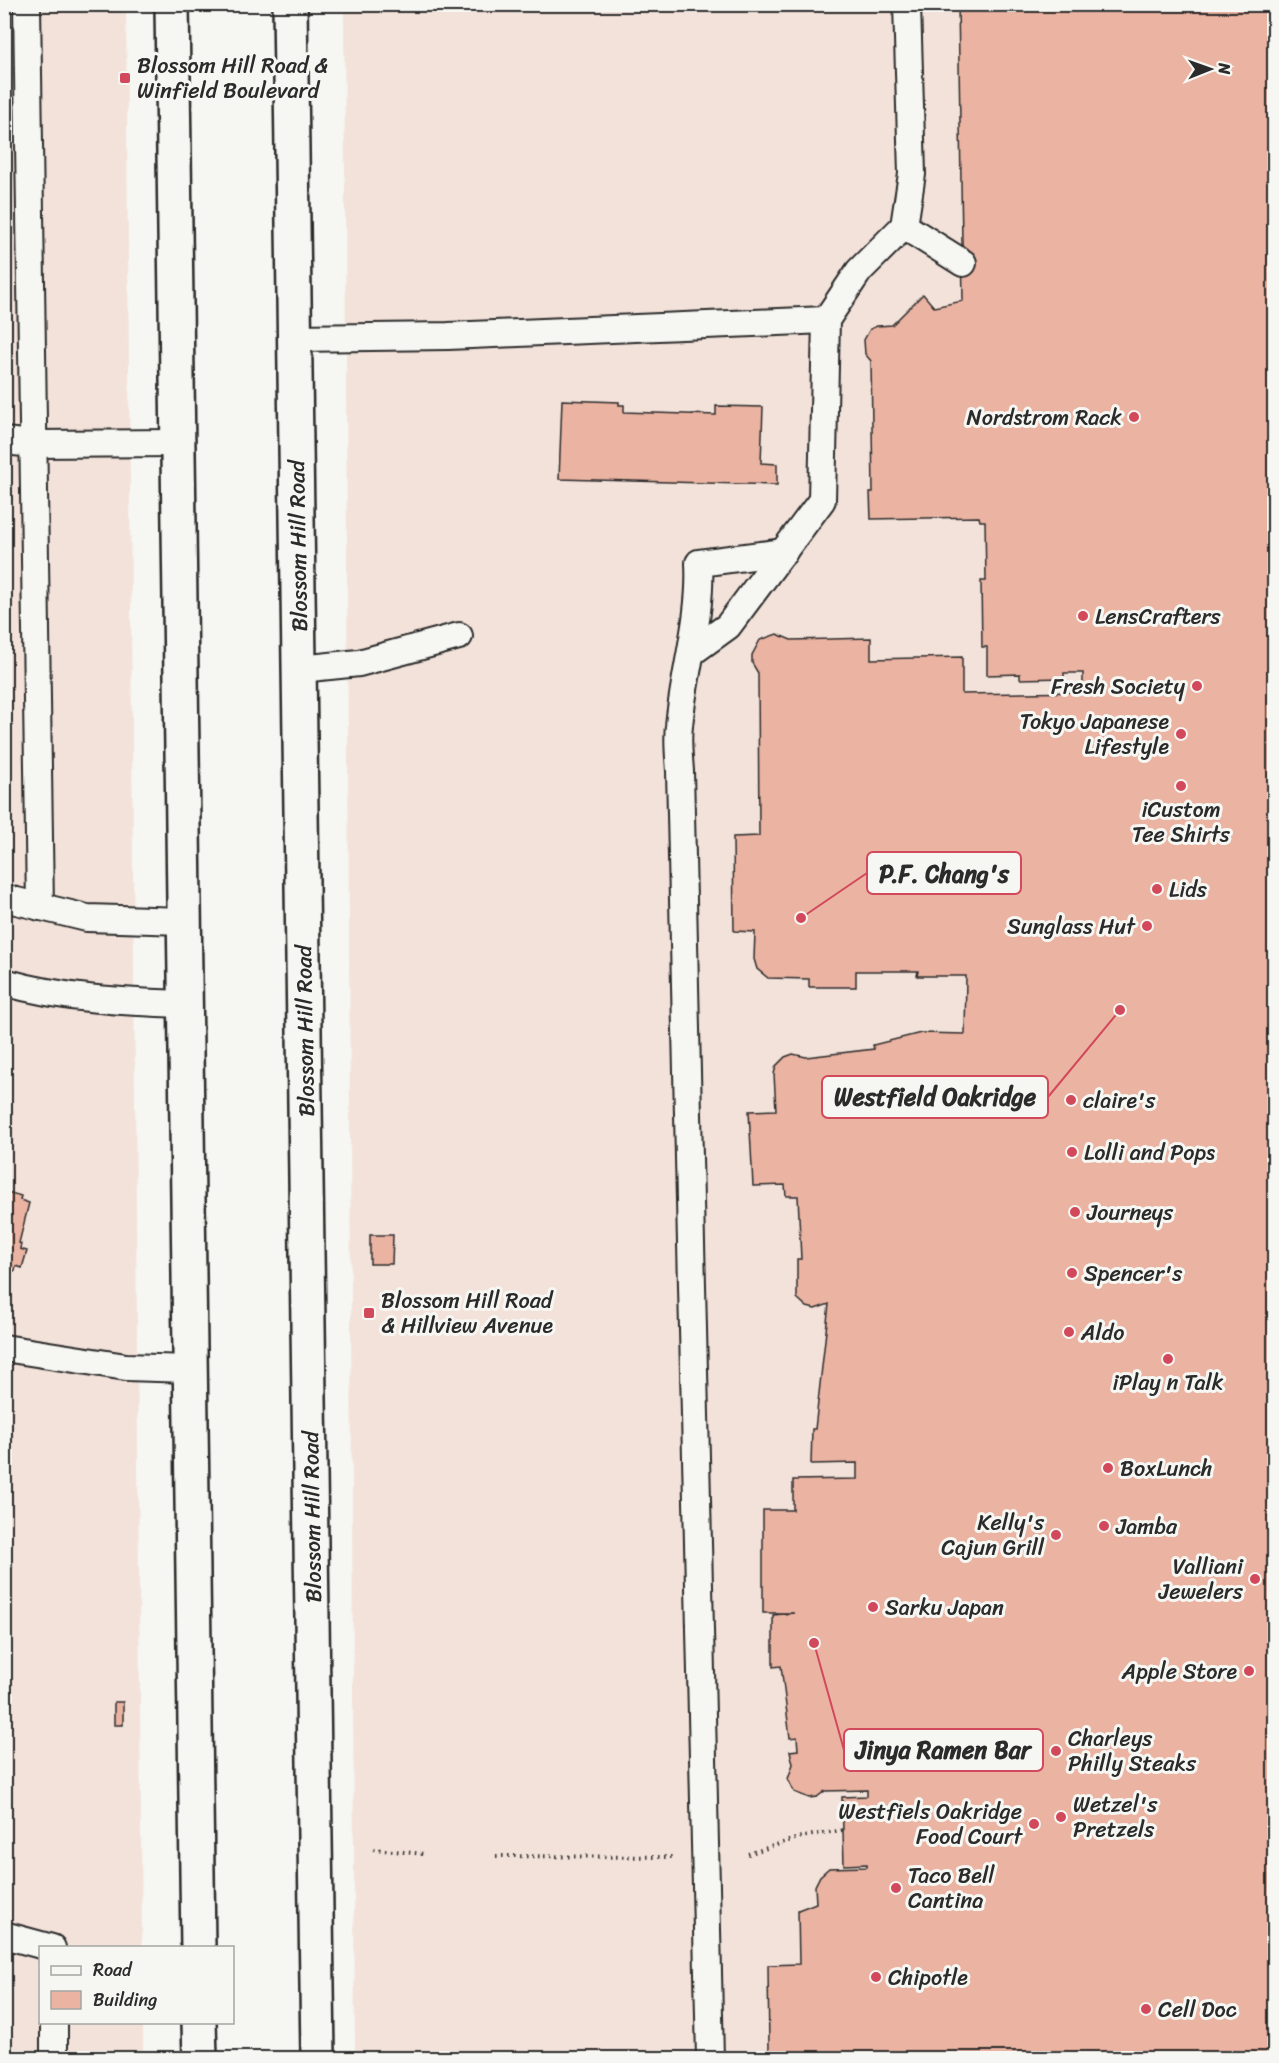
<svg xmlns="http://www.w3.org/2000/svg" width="1279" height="2063" viewBox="0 0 1279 2063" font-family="Sriracha,sans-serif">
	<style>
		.built { fill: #f3e2da }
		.building { fill: #ebb3a2; stroke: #2b2b2b; stroke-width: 1.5 }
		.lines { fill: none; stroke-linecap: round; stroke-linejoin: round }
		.lane-casing { stroke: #2b2b2b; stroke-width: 30 }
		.secondary-casing { stroke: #2b2b2b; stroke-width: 38 }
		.path { stroke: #2b2b2b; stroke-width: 4; stroke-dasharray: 1.5 4.5; stroke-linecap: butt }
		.lane { stroke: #f6f6f2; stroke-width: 26 }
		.secondary { stroke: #f6f6f2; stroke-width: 33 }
		.poi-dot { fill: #d1495b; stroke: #f6f6f2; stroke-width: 2 }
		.labels { text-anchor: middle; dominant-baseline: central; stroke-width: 6; stroke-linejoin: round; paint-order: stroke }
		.poi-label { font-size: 22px; fill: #2b2b2b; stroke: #f6f6f2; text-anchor: start }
		.street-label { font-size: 22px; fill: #2b2b2b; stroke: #f6f6f2 }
		.leader { fill: none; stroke: #d1495b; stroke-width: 2 }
		.callout-dot { fill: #d1495b; stroke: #f6f6f2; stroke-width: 2 }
		.callout { fill: #f6f6f2; stroke: #d1495b; stroke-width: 2 }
		.callout-label { font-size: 24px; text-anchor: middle; font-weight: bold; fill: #2b2b2b }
	</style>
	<rect width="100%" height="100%" fill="#f6f6f2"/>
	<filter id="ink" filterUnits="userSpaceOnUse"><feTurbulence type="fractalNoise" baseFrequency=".0167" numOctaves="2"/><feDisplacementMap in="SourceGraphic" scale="12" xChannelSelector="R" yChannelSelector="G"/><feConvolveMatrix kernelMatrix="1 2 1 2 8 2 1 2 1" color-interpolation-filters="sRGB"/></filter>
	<g filter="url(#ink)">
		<g class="built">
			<polygon points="5,5 126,5 142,1947 40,1948 40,2022 143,2023 143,2058 5,2058"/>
			<polygon points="344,5 1274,5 1274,2058 355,2058"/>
		</g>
		<g class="building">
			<polygon points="958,4 1274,4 1274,2058 800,2058 800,2052 769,2052 768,1965 799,1964 798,1910 816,1903 815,1886 820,1876 829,1868 867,1867 867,1864 844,1865 842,1797 867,1796 867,1790 825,1791 817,1797 809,1798 794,1792 788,1779 793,1764 790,1751 798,1750 797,1737 790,1738 781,1666 773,1667 773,1615 794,1613 763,1613 763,1510 793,1510 793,1480 857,1479 857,1463 811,1464 812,1429 815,1429 829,1304 815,1309 807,1307 797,1298 797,1259 801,1259 798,1196 786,1196 785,1185 753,1186 749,1111 776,1110 774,1074 776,1066 785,1057 793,1054 806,1057 874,1049 873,1045 921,1033 965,1034 966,976 917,976 918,971 856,971 856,987 809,987 809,979 768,978 757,969 754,959 755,932 734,931 733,837 759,836 758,673 752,663 752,655 760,640 777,634 791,640 871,638 871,659 962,657 962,694 1083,692 1083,673 1064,673 1064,678 1020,679 1020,674 987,675 987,647 982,647 981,581 986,581 985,521 980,521 979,517 871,519 870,492 873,492 871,361 865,354 864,340 870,329 877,326 892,325 923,294 934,307 963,301"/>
			<polygon points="562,400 619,402 619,405 624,405 624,412 716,415 716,406 763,407 761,463 777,464 777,485 559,479"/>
			<polygon points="4,1191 21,1196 20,1200 29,1203 19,1243 21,1244 20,1249 27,1251 22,1268 16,1266 15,1271 9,1270 7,1278 4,1277"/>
			<polygon points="370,1235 393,1235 392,1264 370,1264"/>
			<rect x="114" y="1702" width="9" height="23"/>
		</g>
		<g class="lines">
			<defs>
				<g id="lane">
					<polyline points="27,4 40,907"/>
					<polyline points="904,226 963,263"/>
					<polyline points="295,338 448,336 826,320"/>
					<polyline points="4,441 34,444 177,443"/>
					<polyline points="692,652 728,626 822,500 826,320 859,271 904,226 912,174 907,4"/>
					<polyline points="300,669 359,663 459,636"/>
					<polyline points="4,898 87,918 184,921"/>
					<path d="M4 982C63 999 124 1002 185 1004"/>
					<polyline points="4,1348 126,1367 188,1369"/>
					<polyline points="4,1935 52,1948"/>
					<polyline points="54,2022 54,2058"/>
					<path d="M710 2058C702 1629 692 1200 680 771 679 756 677 741 679 726 684 671 702 618 699 563L784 552"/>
				</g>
				<g id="secondary">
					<polyline points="172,4 198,1948"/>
					<polyline points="290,4 318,2058"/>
					<polyline points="199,2022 200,2058"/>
				</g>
			</defs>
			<use href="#lane" class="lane-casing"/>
			<use href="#secondary" class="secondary-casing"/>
			<g class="path">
				<polyline points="373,1849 424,1854"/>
				<polyline points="748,1854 801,1837 843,1830"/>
				<polyline points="496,1856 672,1857"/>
			</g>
			<use href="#lane" class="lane"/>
			<use href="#secondary" class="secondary"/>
		</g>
	</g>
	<g class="poi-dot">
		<rect x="119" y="72" width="12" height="12" rx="3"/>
		<circle cx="1134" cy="417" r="6"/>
		<circle cx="1083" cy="616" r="6"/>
		<circle cx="1197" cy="686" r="6"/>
		<circle cx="1181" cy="734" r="6"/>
		<circle cx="1181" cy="786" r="6"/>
		<circle cx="1157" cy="889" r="6"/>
		<circle cx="1147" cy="926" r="6"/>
		<circle cx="1071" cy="1100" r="6"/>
		<circle cx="1072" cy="1152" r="6"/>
		<circle cx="1075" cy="1212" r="6"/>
		<circle cx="1072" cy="1273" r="6"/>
		<rect x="363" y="1307" width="12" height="12" rx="3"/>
		<circle cx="1069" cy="1332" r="6"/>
		<circle cx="1168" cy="1359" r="6"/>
		<circle cx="1108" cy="1468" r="6"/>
		<circle cx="1104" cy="1526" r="6"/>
		<circle cx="1056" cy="1535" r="6"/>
		<circle cx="1255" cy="1579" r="6"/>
		<circle cx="873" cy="1607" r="6"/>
		<circle cx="1249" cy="1671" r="6"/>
		<circle cx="1056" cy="1751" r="6"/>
		<circle cx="1061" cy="1817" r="6"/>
		<circle cx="1034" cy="1824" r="6"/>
		<circle cx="896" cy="1888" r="6"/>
		<circle cx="876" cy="1977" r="6"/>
		<circle cx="1146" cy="2009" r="6"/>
	</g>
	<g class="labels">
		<g class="poi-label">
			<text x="137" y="65">Blossom Hill Road &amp;<tspan x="137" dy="25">Winfield Boulevard</tspan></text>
			<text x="1122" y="417" text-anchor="end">Nordstrom Rack</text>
			<text x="1095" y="616">LensCrafters</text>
			<text x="1185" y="686" text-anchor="end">Fresh Society</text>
			<text x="1169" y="721" text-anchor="end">Tokyo Japanese<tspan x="1169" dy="25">Lifestyle</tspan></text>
			<text x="1181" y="809" text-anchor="middle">iCustom<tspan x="1181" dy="25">Tee Shirts</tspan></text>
			<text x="1169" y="889">Lids</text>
			<text x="1135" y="926" text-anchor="end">Sunglass Hut</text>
			<text x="1083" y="1100">claire's</text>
			<text x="1084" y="1152">Lolli and Pops</text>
			<text x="1087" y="1212">Journeys</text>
			<text x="1084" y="1273">Spencer's</text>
			<text x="381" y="1300">Blossom Hill Road<tspan x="381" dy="25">&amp; Hillview Avenue</tspan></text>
			<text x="1081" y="1332">Aldo</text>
			<text x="1168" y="1382" text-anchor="middle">iPlay n Talk</text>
			<text x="1120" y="1468">BoxLunch</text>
			<text x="1044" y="1522" text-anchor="end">Kelly's<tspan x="1044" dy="25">Cajun Grill</tspan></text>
			<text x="1116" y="1526">Jamba</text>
			<text x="1243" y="1566" text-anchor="end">Valliani<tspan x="1243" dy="25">Jewelers</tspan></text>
			<text x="885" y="1607">Sarku Japan</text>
			<text x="1237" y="1671" text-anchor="end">Apple Store</text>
			<text x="1068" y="1738">Charleys<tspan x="1068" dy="25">Philly Steaks</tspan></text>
			<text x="1073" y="1804">Wetzel's<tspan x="1073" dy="25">Pretzels</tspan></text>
			<text x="1022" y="1811" text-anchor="end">Westfiels Oakridge<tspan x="1022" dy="25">Food Court</tspan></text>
			<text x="908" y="1875">Taco Bell<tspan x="908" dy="25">Cantina</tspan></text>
			<text x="888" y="1977">Chipotle</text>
			<text x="1158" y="2009">Cell Doc</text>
		</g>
		<g class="street-label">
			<text transform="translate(298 546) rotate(-91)">Blossom Hill Road</text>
			<text transform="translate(305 1031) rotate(-91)">Blossom Hill Road</text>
			<text transform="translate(312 1517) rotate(-91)">Blossom Hill Road</text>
		</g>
	</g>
	<path class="leader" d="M801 918L867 873M1120 1010L1048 1097M814 1643L844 1750"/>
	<g class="callout-dot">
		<circle cx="801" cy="918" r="6"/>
		<circle cx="1120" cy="1010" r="6"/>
		<circle cx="814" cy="1643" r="6"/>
	</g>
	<g class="callout">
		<rect x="867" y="852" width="154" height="42" rx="6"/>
		<rect x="822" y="1076" width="226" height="42" rx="6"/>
		<rect x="844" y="1729" width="199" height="42" rx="6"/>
	</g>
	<g class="callout-label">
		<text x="944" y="882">P.F. Chang's</text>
		<text x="935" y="1105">Westfield Oakridge</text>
		<text x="943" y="1758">Jinya Ramen Bar</text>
	</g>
	<rect width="1279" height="2063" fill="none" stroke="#f6f6f2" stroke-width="24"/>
	<rect x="12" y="12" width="1255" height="2039" fill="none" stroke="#2b2b2b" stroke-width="2" filter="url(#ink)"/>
	<rect x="39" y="1946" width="195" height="78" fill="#f6f6f2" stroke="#a5a5a2" stroke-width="1.5"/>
	<rect x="51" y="1966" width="30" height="9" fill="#f6f6f2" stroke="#a5a5a2" stroke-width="1.5"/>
	<text x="93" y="1976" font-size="18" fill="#2b2b2b">Road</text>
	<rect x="51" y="1991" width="30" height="18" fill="#ebb3a2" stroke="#a5a5a2" stroke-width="1.5"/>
	<text x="93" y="2006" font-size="18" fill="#2b2b2b">Building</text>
	<g transform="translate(1210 69) rotate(89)" stroke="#f6f6f2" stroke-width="4.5" paint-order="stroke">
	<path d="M0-4.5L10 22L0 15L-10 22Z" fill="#2b2b2b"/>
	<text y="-9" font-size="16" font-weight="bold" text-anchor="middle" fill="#2b2b2b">N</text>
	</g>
</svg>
